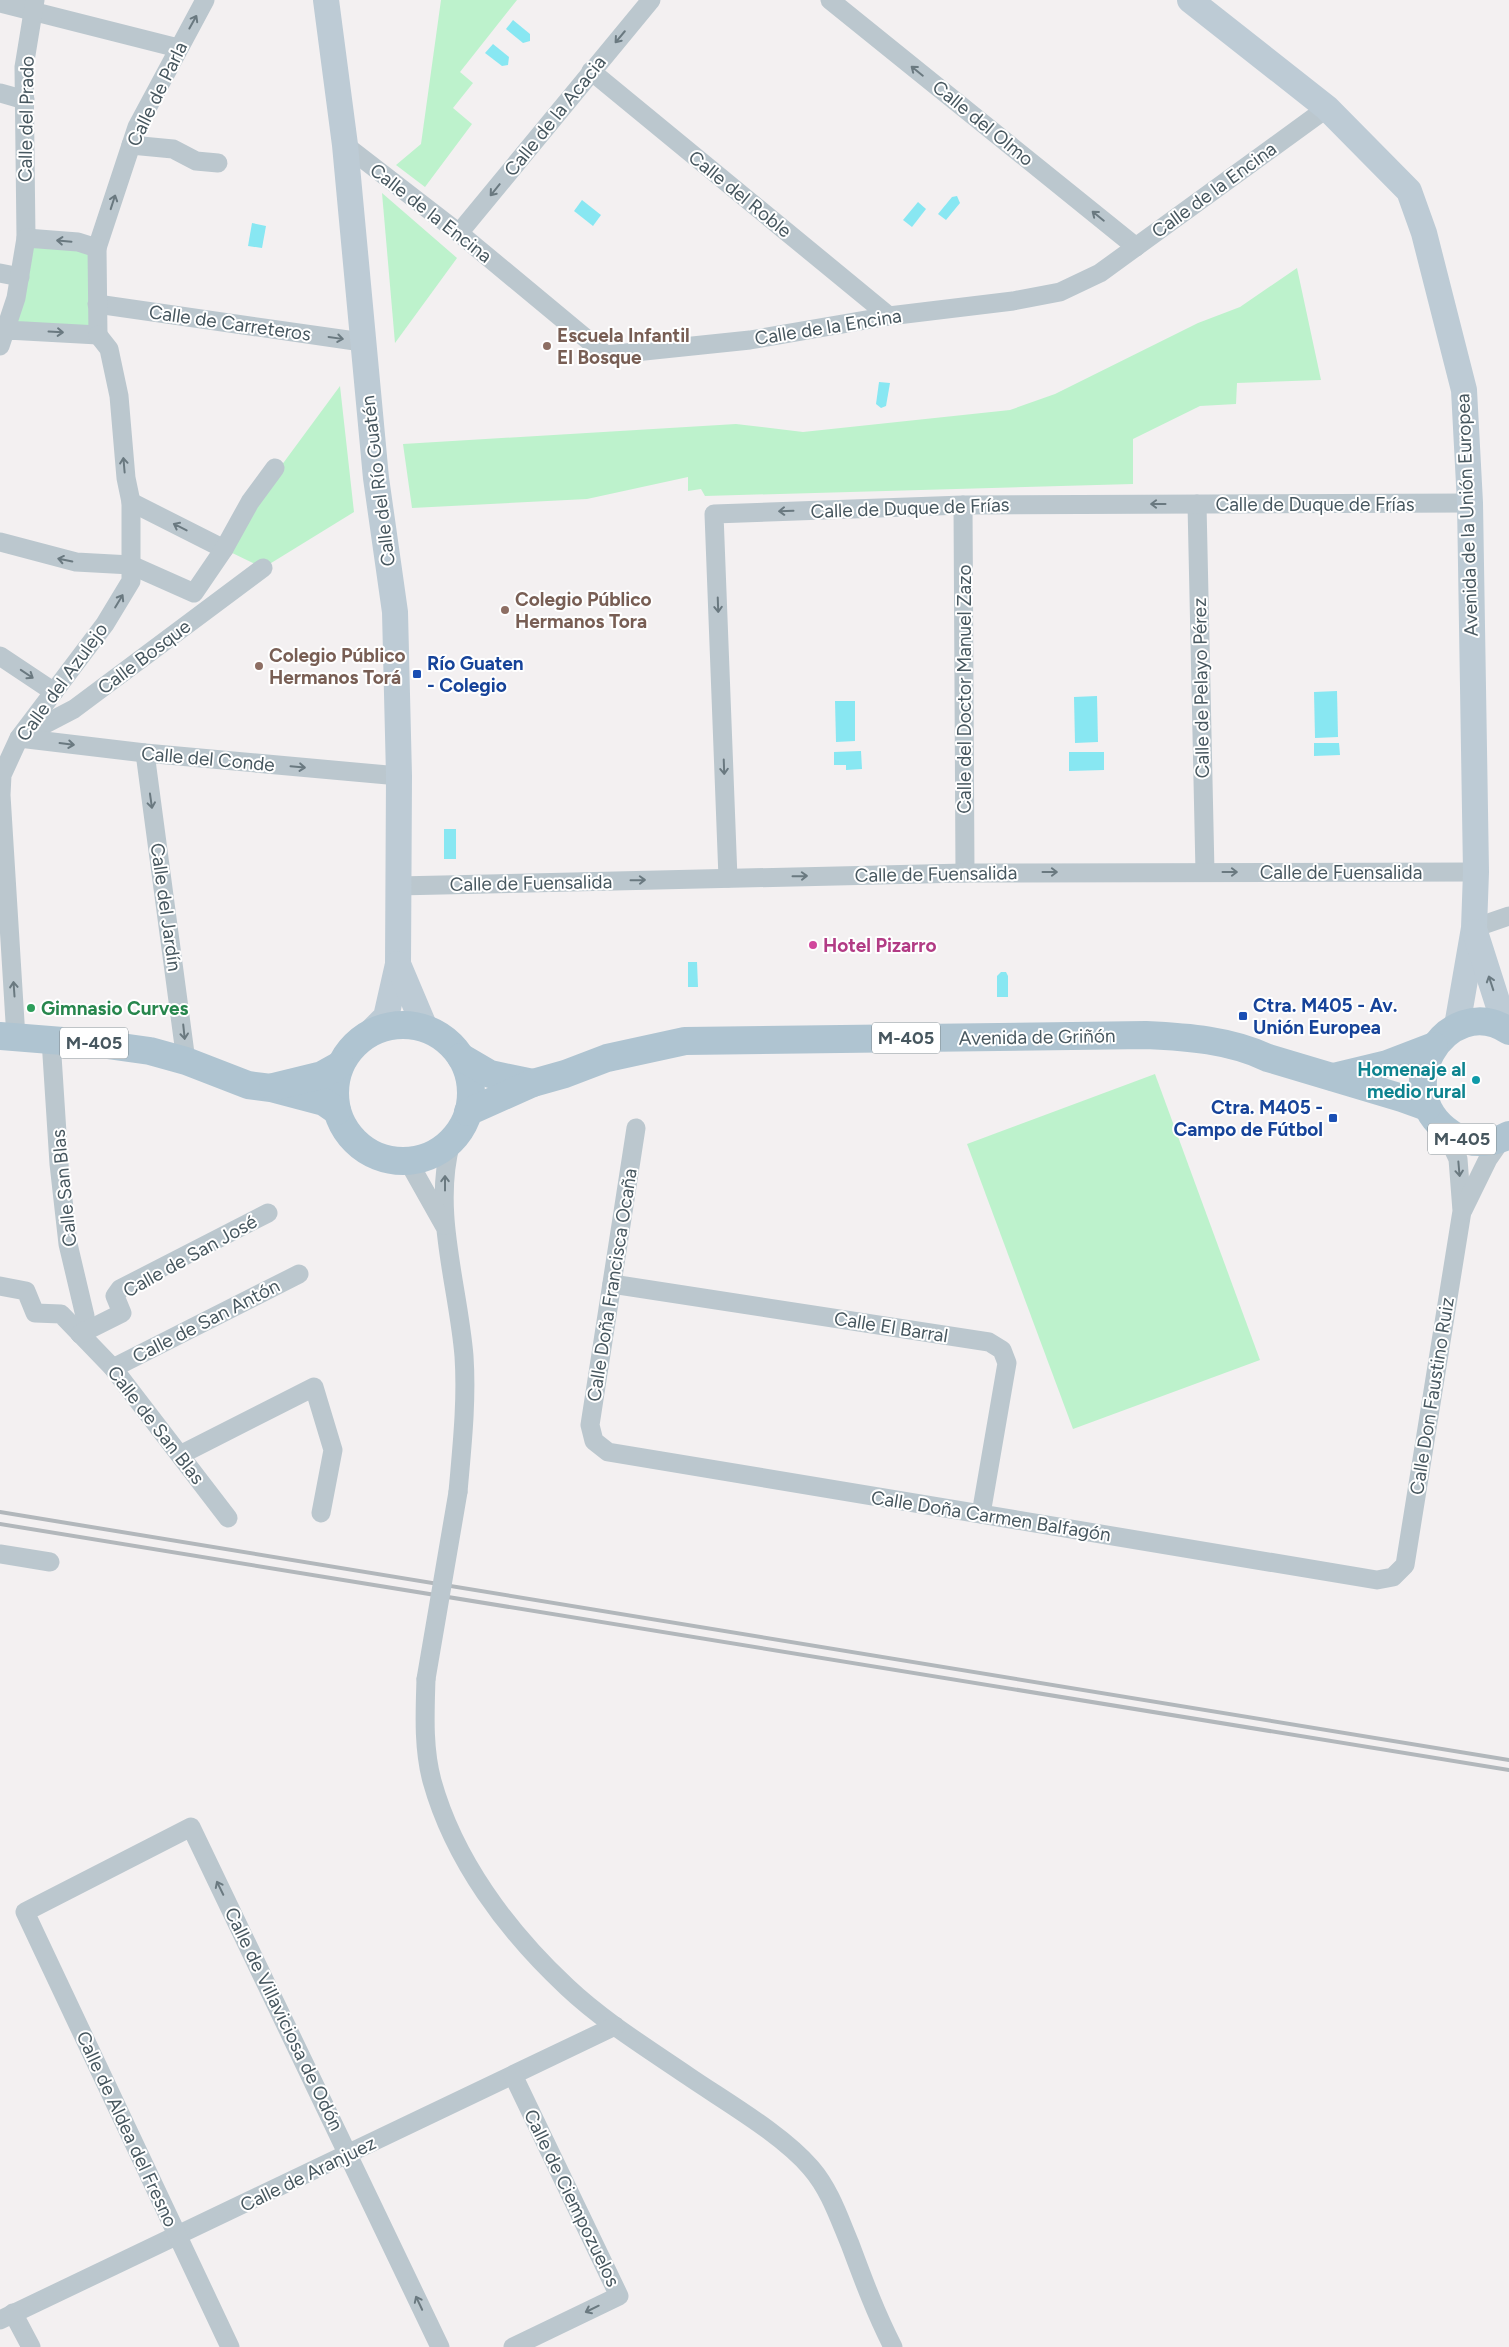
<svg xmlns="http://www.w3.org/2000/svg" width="1509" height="2347" viewBox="0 0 1509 2347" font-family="Figtree,sans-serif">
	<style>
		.green { fill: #bdf2cc }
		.water { fill: #88e7f2 }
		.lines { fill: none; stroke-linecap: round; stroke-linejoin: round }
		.street { stroke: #bbc7ce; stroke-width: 19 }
		.secondary { stroke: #bdcbd5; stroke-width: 26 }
		.primary { stroke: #afc4d1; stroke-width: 28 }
		.rail { stroke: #b2b7bb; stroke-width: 4 }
		.street-bridge { stroke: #bbc7ce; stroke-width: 19 }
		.oneway { stroke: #6a7980 }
		.oneway2 { stroke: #6a7a82 }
		.education-dot { fill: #8d6e63; stroke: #fff; stroke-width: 2 }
		.transit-dot { fill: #1a4fb4; stroke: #fff; stroke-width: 2 }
		.hotel-dot { fill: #d1479c; stroke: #fff; stroke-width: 2 }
		.leisure-dot { fill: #2e9e5b; stroke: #fff; stroke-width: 2 }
		.culture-dot { fill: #0f9aa8; stroke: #fff; stroke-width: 2 }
		.labels { text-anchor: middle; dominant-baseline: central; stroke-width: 4; stroke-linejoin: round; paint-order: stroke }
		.shield { fill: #fff; stroke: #7e898f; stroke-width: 1 }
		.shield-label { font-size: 18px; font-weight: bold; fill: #47575f }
		.street-label { font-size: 19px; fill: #47575f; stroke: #fff }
		.education-label { font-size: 19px; font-weight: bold; fill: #785e54; stroke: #fff; text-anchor: start }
		.transit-label { font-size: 19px; font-weight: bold; fill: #164399; stroke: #fff; text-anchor: start }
		.hotel-label { font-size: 19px; font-weight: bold; fill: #b23c85; stroke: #fff; text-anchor: start }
		.leisure-label { font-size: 19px; font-weight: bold; fill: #27864d; stroke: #fff; text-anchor: start }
		.culture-label { font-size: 19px; font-weight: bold; fill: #0d838f; stroke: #fff; text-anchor: end }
	</style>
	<rect width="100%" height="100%" fill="#f3f0f1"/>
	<g class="green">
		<polygon points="441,0 517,0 460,72 473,83 453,108 472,124 425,187 396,165 421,144"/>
		<polygon points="382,193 457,258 395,343"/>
		<polygon points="26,238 97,248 98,335 7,330"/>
		<polygon points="1297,268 1321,380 1237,383 1236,404 1200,406 1133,439 1133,484 705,496 701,489 688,491 688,477 587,499 412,508 403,444 736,424 803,432 1010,410 1055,394 1198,323 1240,307"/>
		<polygon points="340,386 354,512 263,568 224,549 250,502 284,462"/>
		<polygon points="1155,1074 1260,1360 1073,1429 967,1144"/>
	</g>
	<g class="water">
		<polygon points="513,20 530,34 530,41 523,43 506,29"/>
		<polygon points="493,44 509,57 508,65 502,66 485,53"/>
		<polygon points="957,196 960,203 946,220 938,214 952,197"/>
		<polygon points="582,200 601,215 593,226 574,211"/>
		<polygon points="918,202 926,209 912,227 903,220"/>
		<polygon points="252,223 266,226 262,248 248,246"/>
		<polygon points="879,382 890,383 886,406 881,408 876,404"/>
		<polygon points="1337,691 1338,737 1315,738 1314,692"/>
		<polygon points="1097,696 1098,742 1075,743 1074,697"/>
		<polygon points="835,701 855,701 855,741 836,742"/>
		<polygon points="1314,743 1339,743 1340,755 1314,756"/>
		<polygon points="861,751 862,769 846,770 846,765 834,765 834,752"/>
		<polygon points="1069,752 1104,752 1104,770 1069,771"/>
		<rect x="444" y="829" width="12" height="30"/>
		<polygon points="688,962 697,962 698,987 688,987"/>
		<polygon points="1001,972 1006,972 1008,976 1008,997 997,997 997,976"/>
	</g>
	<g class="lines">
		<g class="street">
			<polyline points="830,0 1136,247"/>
			<polyline points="0,3 178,48"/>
			<polyline points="591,71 889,316"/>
			<polyline points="0,93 25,100"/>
			<polyline points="131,145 173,149 196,161 218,163"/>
			<polyline points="345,145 459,233 606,355 750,340 889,316 1013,301 1060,292 1100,273 1327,108"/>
			<polyline points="459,233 651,0"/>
			<polyline points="26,238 24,67 35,0"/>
			<polyline points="97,248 137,127 205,0"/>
			<polyline points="0,273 20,277"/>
			<polyline points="97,304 362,342"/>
			<polyline points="0,346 16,298 26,238 78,242 97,248 98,335 7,330"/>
			<polyline points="131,502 224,549"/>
			<polyline points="1197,504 1205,872"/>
			<polyline points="963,505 965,873"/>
			<polyline points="0,542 76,562 131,565 194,593 224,549 250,502 275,468"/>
			<polyline points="0,656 54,692"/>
			<polyline points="24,735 74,709 263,568"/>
			<polyline points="19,738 145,753 399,776"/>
			<polyline points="145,753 186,1061"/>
			<polyline points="728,878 714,514 963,505 1470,503"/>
			<polyline points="397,886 965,873 1476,872"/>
			<polyline points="1474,928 1509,916"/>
			<polyline points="16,1038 1,795 2,775 19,738 105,624 131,581 131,502 126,478 119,396 109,349 98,335"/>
			<polyline points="51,1040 59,1164 68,1244 85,1316 80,1334"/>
			<polyline points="636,1128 590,1425 594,1441 608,1452 1377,1580 1393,1577 1405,1565 1462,1211 1458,1159 1444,1129"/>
			<path d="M451 1142C432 1212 458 1284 464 1356 467 1401 462 1446 458 1492"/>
			<polyline points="408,1161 444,1225"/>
			<polyline points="1463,1210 1488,1159 1502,1139"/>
			<polyline points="612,1284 989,1342 1002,1350 1007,1363 981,1514"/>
			<polyline points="0,1286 26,1291 35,1313 61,1314 113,1368 228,1518"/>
			<polyline points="80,1334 122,1313 115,1296 120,1289 268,1213"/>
			<polyline points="113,1368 299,1274"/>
			<polyline points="180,1455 314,1387 333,1450 321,1513"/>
			<polyline points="0,1554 50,1562"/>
			<path d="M426 1679C425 1712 423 1748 432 1781 454 1860 507 1931 567 1987 603 2021 647 2048 688 2076 726 2102 782 2134 811 2168 830 2190 839 2218 850 2244 863 2279 876 2314 893 2347"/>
			<polyline points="13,2313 31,2347"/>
			<polyline points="0,2320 615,2026"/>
			<polyline points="230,2347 25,1912 191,1827 440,2347"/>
			<polyline points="513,2347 619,2296 513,2075"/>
		</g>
		<g class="secondary">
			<polyline points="326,0 345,145 376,478 395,612 399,776 398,964 386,1017 372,1031"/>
			<polyline points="1190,0 1327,108 1409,191 1424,233 1464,390 1470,503 1476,872 1474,928 1457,1026"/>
			<polyline points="1475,932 1506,1029"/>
			<polyline points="398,964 425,1028"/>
		</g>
		<g class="primary">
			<circle cx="403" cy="1093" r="68"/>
			<path d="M1509 1031C1447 989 1381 1095 1457 1137 1472 1145 1495 1143 1509 1135"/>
			<polyline points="0,1036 100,1044 150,1051 186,1061 248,1085 271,1088 324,1102 337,1111"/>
			<polyline points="461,1057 490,1074 533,1083"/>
			<polyline points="1333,1077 1387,1064 1434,1046"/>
			<polyline points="273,1087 322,1075 340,1065"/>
			<path d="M468 1112 533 1083 565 1074 607 1058 685 1041 1146 1035C1188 1037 1230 1040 1268 1058L1402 1098 1427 1107"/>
		</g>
		<g class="rail">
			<polyline points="0,1512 1509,1760"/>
			<polyline points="0,1524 1509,1770"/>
		</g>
		<polyline class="street-bridge" points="426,1679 458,1492"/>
	</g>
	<defs><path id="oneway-shaft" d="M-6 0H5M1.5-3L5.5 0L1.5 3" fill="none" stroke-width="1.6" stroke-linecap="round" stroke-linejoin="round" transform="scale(1.25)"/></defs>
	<g class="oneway">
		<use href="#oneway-shaft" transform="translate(193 22) rotate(-61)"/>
		<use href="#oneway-shaft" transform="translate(620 37) rotate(130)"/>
		<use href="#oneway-shaft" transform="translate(917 71) rotate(-141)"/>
		<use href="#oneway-shaft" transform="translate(495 190) rotate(129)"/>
		<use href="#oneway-shaft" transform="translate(113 202) rotate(-72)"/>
		<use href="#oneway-shaft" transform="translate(1098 216) rotate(-141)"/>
		<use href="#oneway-shaft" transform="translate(64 241) rotate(-175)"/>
		<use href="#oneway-shaft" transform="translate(56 332) rotate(3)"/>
		<use href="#oneway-shaft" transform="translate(336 338) rotate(8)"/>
		<use href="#oneway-shaft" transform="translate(124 465) rotate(-95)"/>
		<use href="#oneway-shaft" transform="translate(1158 504) rotate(180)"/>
		<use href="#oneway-shaft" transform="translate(786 511) rotate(178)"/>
		<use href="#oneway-shaft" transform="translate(180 527) rotate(-153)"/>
		<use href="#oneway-shaft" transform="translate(65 560) rotate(-168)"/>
		<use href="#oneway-shaft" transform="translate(119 601) rotate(-59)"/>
		<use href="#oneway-shaft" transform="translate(718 605) rotate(88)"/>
		<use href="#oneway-shaft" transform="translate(27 674) rotate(34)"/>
		<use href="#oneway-shaft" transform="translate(67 744) rotate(7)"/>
		<use href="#oneway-shaft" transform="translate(298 767) rotate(5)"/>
		<use href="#oneway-shaft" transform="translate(724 767) rotate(88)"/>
		<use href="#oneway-shaft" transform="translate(151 801) rotate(82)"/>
		<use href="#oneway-shaft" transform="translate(1050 872)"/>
		<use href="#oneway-shaft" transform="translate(1230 872)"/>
		<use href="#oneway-shaft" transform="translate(800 876) rotate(-1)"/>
		<use href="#oneway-shaft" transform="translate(638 880) rotate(-1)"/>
		<use href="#oneway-shaft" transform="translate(14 989) rotate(-94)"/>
		<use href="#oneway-shaft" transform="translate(184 1032) rotate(84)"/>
		<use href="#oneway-shaft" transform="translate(1459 1169) rotate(85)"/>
		<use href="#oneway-shaft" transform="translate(445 1183) rotate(-90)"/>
		<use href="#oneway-shaft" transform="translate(220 1888) rotate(-116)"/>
		<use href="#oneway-shaft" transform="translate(419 2303) rotate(-115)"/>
		<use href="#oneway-shaft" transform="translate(592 2309) rotate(154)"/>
	</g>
	<use class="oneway2" href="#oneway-shaft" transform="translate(1491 983) rotate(-108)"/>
	<g class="education-dot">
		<circle cx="547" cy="346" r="5"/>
		<circle cx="505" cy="610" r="5"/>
		<circle cx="259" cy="666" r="5"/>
	</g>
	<g class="transit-dot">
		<rect x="412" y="669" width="10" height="10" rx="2.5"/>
		<rect x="1238" y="1011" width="10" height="10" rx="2.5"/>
		<rect x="1328" y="1113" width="10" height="10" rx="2.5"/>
	</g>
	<circle class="hotel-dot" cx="813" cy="945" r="5"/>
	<circle class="leisure-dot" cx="31" cy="1008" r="5"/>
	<circle class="culture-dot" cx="1476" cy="1080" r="5"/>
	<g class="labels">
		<g class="shield">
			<rect x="872" y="1022.5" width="68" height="31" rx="4"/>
			<rect x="60" y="1027.5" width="68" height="31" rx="4"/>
			<rect x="1428" y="1123.5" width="68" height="31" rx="4"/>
		</g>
		<g class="shield-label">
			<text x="906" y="1038">M-405</text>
			<text x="94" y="1043">M-405</text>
			<text x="1462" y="1139">M-405</text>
		</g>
		<g class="street-label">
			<text transform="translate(157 94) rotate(-64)">Calle de Parla</text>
			<text transform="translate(555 116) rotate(-51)">Calle de la Acacia</text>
			<text transform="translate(26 119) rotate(-89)">Calle del Prado</text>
			<text transform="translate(983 123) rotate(39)">Calle del Olmo</text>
			<text transform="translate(1214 190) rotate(-36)">Calle de la Encina</text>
			<text transform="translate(740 194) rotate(39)">Calle del Roble</text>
			<text transform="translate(431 213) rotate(38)">Calle de la Encina</text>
			<text transform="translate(230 323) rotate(8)">Calle de Carreteros</text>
			<text transform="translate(828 327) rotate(-9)">Calle de la Encina</text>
			<text transform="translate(378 481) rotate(-97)">Calle del Río Guatén</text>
			<text x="1315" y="504">Calle de Duque de Frías</text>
			<text transform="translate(910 508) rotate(-2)">Calle de Duque de Frías</text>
			<text transform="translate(1467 515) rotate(-92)">Avenida de la Unión Europea</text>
			<text transform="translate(144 657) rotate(-37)">Calle Bosque</text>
			<text transform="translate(62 682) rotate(-54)">Calle del Azulejo</text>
			<text transform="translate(1201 688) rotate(-91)">Calle de Pelayo Pérez</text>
			<text transform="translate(964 689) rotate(-90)">Calle del Doctor Manuel Zazo</text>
			<text transform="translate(208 759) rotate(5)">Calle del Conde</text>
			<text x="1341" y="872">Calle de Fuensalida</text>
			<text transform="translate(936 874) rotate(-1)">Calle de Fuensalida</text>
			<text transform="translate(531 883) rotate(-1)">Calle de Fuensalida</text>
			<text transform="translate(166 907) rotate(82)">Calle del Jardín</text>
			<text transform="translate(1037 1037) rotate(-1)">Avenida de Griñón</text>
			<text transform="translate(64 1188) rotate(-96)">Calle San Blas</text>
			<text transform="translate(190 1256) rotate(-29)">Calle de San José</text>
			<text transform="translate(612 1285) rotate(-81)">Calle Doña Francisca Ocaña</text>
			<text transform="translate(206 1321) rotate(-27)">Calle de San Antón</text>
			<text transform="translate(891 1327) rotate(9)">Calle El Barral</text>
			<text transform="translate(1432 1396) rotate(-81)">Calle Don Faustino Ruiz</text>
			<text transform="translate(156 1425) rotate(52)">Calle de San Blas</text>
			<text transform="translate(991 1516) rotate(9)">Calle Doña Carmen Balfagón</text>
			<text transform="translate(284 2019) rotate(64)">Calle de Villaviciosa de Odón</text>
			<text transform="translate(127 2129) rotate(65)">Calle de Aldea del Fresno</text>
			<text transform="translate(308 2174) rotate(-26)">Calle de Aranjuez</text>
			<text transform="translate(572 2198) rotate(64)">Calle de Ciempozuelos</text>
		</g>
		<g class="education-label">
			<text x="557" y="335">Escuela Infantil<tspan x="557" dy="22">El Bosque</tspan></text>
			<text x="515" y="599">Colegio Público<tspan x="515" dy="22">Hermanos Tora</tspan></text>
			<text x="269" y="655">Colegio Público<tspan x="269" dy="22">Hermanos Torá</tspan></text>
		</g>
		<g class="transit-label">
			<text x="427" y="663">Río Guaten<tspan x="427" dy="22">- Colegio</tspan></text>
			<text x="1253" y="1005">Ctra. M405 - Av.<tspan x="1253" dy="22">Unión Europea</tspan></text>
			<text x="1323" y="1107" text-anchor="end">Ctra. M405 -<tspan x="1323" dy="22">Campo de Fútbol</tspan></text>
		</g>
		<g class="hotel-label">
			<text x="823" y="945">Hotel Pizarro</text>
		</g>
		<g class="leisure-label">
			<text x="41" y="1008">Gimnasio Curves</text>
		</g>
		<g class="culture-label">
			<text x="1466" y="1069">Homenaje al<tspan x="1466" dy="22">medio rural</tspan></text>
		</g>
	</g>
</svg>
